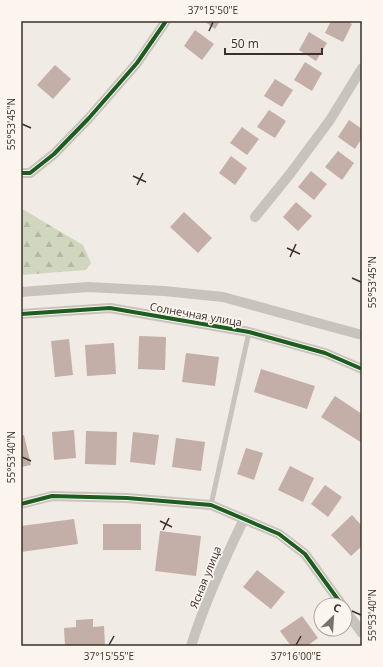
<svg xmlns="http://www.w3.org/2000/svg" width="383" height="667" viewBox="0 0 383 667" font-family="'Open Sans',sans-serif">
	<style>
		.forest { fill: url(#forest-firs) }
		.building { fill: #c3afa7 }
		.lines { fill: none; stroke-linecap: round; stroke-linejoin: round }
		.lane { stroke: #c9c3be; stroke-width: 5 }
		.street { stroke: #c9c3be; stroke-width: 10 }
		.cycleway-casing { stroke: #fbf5ee; stroke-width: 6 }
		.cycleway { stroke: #1b5e20; stroke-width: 4 }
		.ticks { fill: none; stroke: #3b302b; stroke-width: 1.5 }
		.labels { text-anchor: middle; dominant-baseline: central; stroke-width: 3.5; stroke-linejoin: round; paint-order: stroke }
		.street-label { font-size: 11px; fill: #3b302b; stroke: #fbf5ee }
		.neatline { fill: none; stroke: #3b302b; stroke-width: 1.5 }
		.ticks-label { font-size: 10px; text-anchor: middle; fill: #3b302b }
	</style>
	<defs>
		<pattern id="forest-firs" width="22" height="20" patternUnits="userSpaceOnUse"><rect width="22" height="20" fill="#d1d6bf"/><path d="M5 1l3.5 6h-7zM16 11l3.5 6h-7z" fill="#b4b8a4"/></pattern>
	</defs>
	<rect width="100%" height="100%" fill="#f0ebe5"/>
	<polygon class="forest" points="21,208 54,228 83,245 91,263 86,270 21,275"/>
	<g class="building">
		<polygon points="204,21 220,21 215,29"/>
		<polygon points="331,21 347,21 352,24 343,42 325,33"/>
		<polygon points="195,30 214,44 202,60 184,46"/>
		<polygon points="309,32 327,43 316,61 299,50"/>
		<polygon points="305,62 322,73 312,91 294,80"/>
		<polygon points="55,65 71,79 53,99 37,85"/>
		<polygon points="275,79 293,90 282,107 264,96"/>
		<polygon points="269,110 286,121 275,138 257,127"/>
		<polygon points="349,120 362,129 362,138 355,149 338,137"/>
		<polygon points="242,127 259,139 247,155 230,143"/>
		<polygon points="338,151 354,163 342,180 325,167"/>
		<polygon points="231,156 247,168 235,185 219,173"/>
		<polygon points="311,171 327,184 314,200 298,187"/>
		<polygon points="296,202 312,216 298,231 283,217"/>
		<polygon points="184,212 212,238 198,253 170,227"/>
		<polygon points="139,336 166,337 165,370 138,369"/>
		<polygon points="69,339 73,375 55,377 51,341"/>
		<polygon points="114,343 116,374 87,376 85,345"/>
		<polygon points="186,353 219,357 215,386 182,382"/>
		<polygon points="261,369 315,386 307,409 254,392"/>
		<polygon points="335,396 362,414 362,443 321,417"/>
		<polygon points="74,430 76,458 54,460 52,432"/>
		<polygon points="86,431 117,432 116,465 85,464"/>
		<polygon points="133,432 159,435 155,465 130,462"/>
		<polygon points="24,435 31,465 21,467 21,436"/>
		<polygon points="176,438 205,442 201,471 172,467"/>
		<polygon points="246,448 263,453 254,480 237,474"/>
		<polygon points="290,466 314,478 303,502 278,490"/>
		<polygon points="325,485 342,497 328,517 311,504"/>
		<polygon points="352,515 362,526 362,546 351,556 331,535"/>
		<polygon points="74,519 78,544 21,552 21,526"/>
		<rect x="103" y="524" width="38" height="26"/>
		<polygon points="160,531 201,536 196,576 155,571"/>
		<polygon points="257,570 285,592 271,609 243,587"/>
		<polygon points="302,616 318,638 307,646 291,646 280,631"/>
		<polygon points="93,619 93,627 104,626 105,646 65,646 64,628 76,627 76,620"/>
	</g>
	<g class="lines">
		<polyline class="lane" points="211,505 249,332"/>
		<g class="street">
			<polyline points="21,173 30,173 54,154 89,118 137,63 166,21"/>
			<polyline points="255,217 290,174 330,120 362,68"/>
			<polyline points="21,292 88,287 164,291 223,297 362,335"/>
			<polyline points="21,314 110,308 249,332 325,353 362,369"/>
			<polyline points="21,504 52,496 127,498 211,505 279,534 305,554 342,605"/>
			<polyline points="345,610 362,633"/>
			<path d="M191 646C205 602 224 560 244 519"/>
		</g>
		<defs>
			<g id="cycleway">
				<polyline points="21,173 30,173 54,154 89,118 137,63 166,21"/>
				<polyline points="21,314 110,308 249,332 325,353 362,369"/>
				<polyline points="21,504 52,496 127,498 211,505 279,534 305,554 342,605"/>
			</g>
		</defs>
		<use href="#cycleway" class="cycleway-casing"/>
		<use href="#cycleway" class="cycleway"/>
	</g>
	<path class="ticks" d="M209 31 213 22M22 124 31 128M133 176 146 182M137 185 143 173M287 248 300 254M290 257 296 244M352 278 361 282M22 457 31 461M160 521 172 527M163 530 169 518M352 611 361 615M109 645 114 636M296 645 301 636"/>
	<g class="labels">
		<g class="street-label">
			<text transform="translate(196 314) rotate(10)">Солнечная улица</text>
			<text transform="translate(205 577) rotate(-68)">Ясная улица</text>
		</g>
	</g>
	<rect width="383" height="667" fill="none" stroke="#fbf5ee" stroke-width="44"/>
	<g transform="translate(333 617) rotate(25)"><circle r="19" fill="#fbf5ee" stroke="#aea6a0"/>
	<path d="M0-3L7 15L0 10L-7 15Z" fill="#7a716c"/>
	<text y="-6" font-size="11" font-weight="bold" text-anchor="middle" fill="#3b302b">С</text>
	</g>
	<path d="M225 48v6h97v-6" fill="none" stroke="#3b302b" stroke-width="2"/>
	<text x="231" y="48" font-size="12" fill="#3b302b" stroke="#fbf5ee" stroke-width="3" paint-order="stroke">50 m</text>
	<rect x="22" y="22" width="339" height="623" class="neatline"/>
	<g class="ticks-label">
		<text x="213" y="14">37°15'50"E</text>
		<text transform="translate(11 124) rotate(-90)" y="4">55°53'45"N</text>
		<text transform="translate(372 282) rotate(-90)" y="4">55°53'45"N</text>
		<text transform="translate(11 457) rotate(-90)" y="4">55°53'40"N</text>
		<text transform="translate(372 615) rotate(-90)" y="4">55°53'40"N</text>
		<text x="109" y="660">37°15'55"E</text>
		<text x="296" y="660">37°16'00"E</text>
	</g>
</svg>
